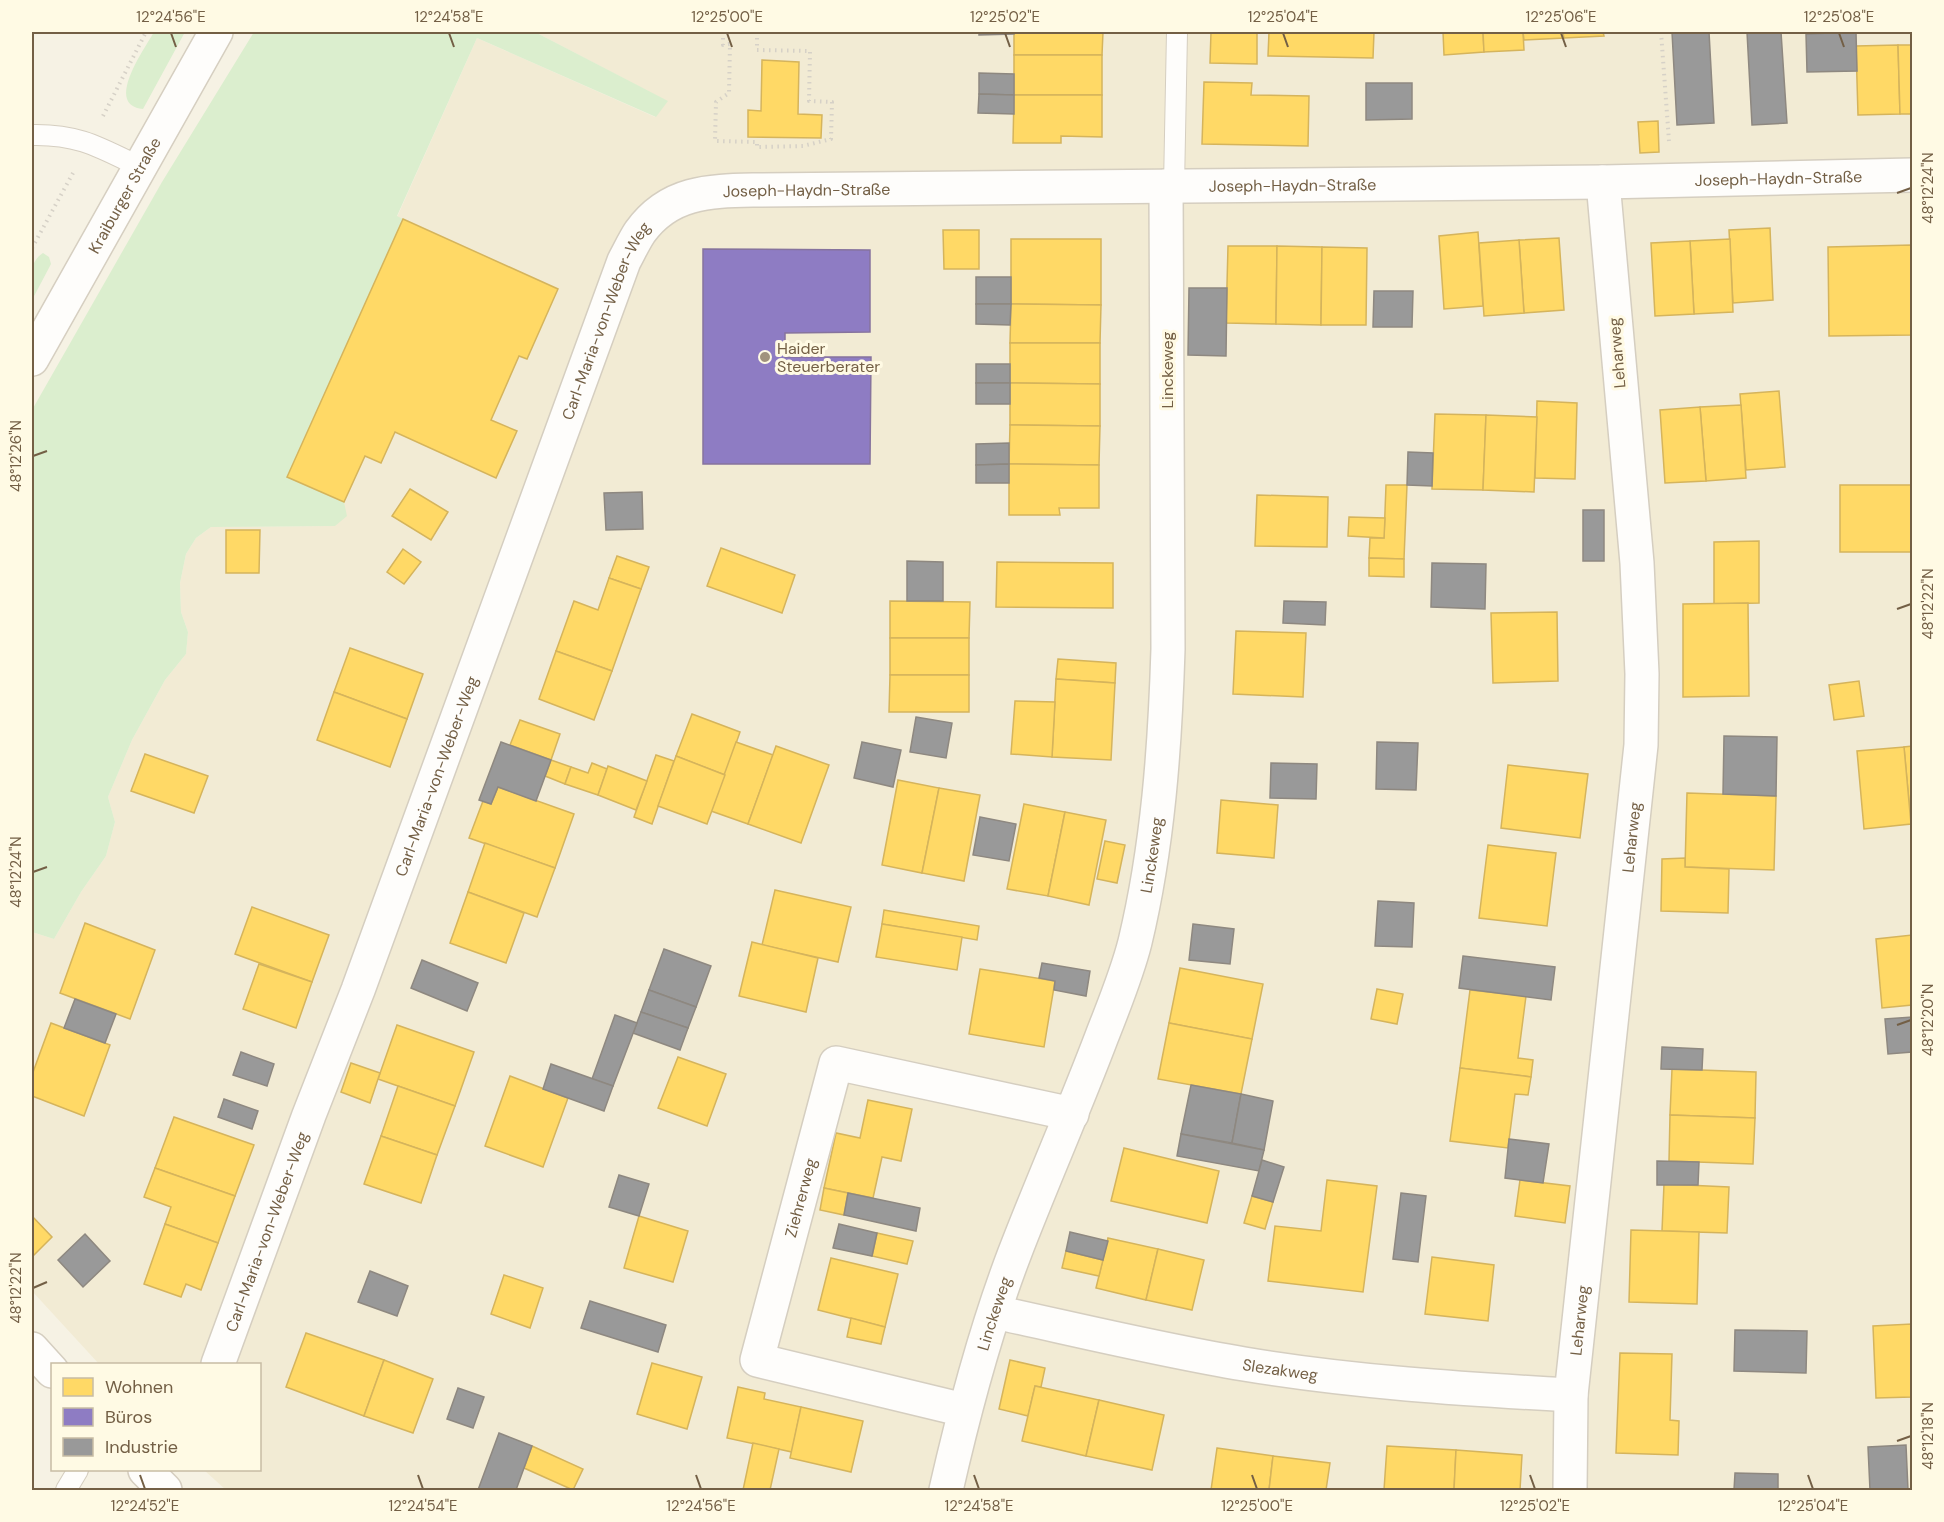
<svg xmlns="http://www.w3.org/2000/svg" width="1944" height="1522" viewBox="0 0 1944 1522" font-family="'DM Sans',sans-serif">
	<style>
		.residential { fill: #f2ebd4 }
		.green { fill: #dbeece }
		.homes { fill: #ffd966; stroke: #d5b45c; stroke-width: 1.5 }
		.offices { fill: #8e7cc3; stroke: #86739d; stroke-width: 1.5 }
		.industry { fill: #999; stroke: #8e8880; stroke-width: 1.5 }
		.lines { fill: none; stroke-linecap: round; stroke-linejoin: round }
		.service-casing { stroke: #d5cec0; stroke-width: 22 }
		.minor-casing { stroke: #d5cec0; stroke-width: 36 }
		.secondary-casing { stroke: #d6cfc1; stroke-width: 36 }
		.path { stroke: #d6d1c7; stroke-width: 4; stroke-dasharray: 1.5 4.5; stroke-linecap: butt }
		.service { stroke: #fefdfb; stroke-width: 20 }
		.minor { stroke: #fefdfb; stroke-width: 33 }
		.secondary { stroke: #fefdfb; stroke-width: 33 }
		.ticks { fill: none; stroke: #735f45; stroke-width: 2 }
		.poi-dot { fill: #a1927d; stroke: #fffae4; stroke-width: 2 }
		.labels { text-anchor: middle; dominant-baseline: central; stroke-width: 6; stroke-linejoin: round; paint-order: stroke }
		.street-label { font-size: 16px; fill: #735f45; stroke: #fffae4 }
		.poi-label { font-size: 16px; fill: #735f45; stroke: #fffae4; text-anchor: start }
		.neatline { fill: none; stroke: #735f45; stroke-width: 2 }
		.ticks-label { font-size: 15px; text-anchor: middle; fill: #735f45 }
	</style>
	<rect width="100%" height="100%" fill="#f6f2e4"/>
	<polygon class="residential" points="535,32 1912,32 1912,1490 226,1490 204,1470 260,1470 260,1364 99,1364 32,1291 32,932 54,939 81,892 106,856 115,822 108,797 132,740 165,680 186,654 188,632 181,612 180,583 186,554 196,538 211,527 335,526 344,502 287,477 403,220 397,217 477,38 655,117 667,101"/>
	<g class="green">
		<path d="M154 32H185L143 109C104 105 144 50 154 32Z"/>
		<polygon points="254,32 535,32 668,101 656,117 477,38 397,216 403,219 287,477 344,502 347,516 335,526 211,527 196,538 186,554 180,583 181,612 188,632 186,654 165,680 132,740 108,797 115,822 106,856 81,892 54,939 32,932 32,410 162,182"/>
		<path d="M43 253 49 257 51 264 32 300C31 284 27 263 43 253Z"/>
	</g>
	<g class="homes">
		<polygon points="1014,32 1103,32 1102,55 1014,55"/>
		<polygon points="1211,32 1257,32 1257,64 1210,63"/>
		<polygon points="1269,32 1374,32 1373,58 1268,56"/>
		<polygon points="1443,32 1483,32 1484,52 1444,55"/>
		<polygon points="1483,32 1523,32 1524,50 1484,52"/>
		<polygon points="1523,32 1563,32 1564,38 1524,40"/>
		<polygon points="1563,32 1603,32 1604,36 1564,38"/>
		<polygon points="1898,45 1900,114 1858,115 1856,46"/>
		<polygon points="1898,45 1912,45 1912,114 1900,114"/>
		<rect x="1014" y="55" width="88" height="40"/>
		<polygon points="762,60 799,62 798,114 822,115 821,138 748,137 748,110 761,111"/>
		<polygon points="1204,82 1252,83 1251,95 1309,96 1308,146 1202,144"/>
		<polygon points="1014,95 1102,95 1102,137 1061,136 1061,143 1013,143"/>
		<polygon points="1658,121 1659,152 1640,153 1638,122"/>
		<polygon points="403,219 558,289 527,359 519,356 491,420 517,431 496,478 395,432 381,463 365,456 344,502 287,477"/>
		<polygon points="1770,228 1773,300 1733,303 1729,230"/>
		<polygon points="943,230 979,230 979,269 944,269"/>
		<polygon points="1478,232 1483,306 1444,309 1439,236"/>
		<polygon points="1559,238 1564,310 1524,313 1519,240"/>
		<polygon points="1011,239 1101,239 1101,305 1011,304"/>
		<polygon points="1730,239 1733,312 1694,314 1690,241"/>
		<polygon points="1519,240 1524,313 1484,316 1479,243"/>
		<polygon points="1690,241 1694,314 1655,316 1651,243"/>
		<polygon points="1912,245 1912,335 1829,336 1828,247"/>
		<polygon points="1228,246 1277,246 1276,324 1226,323"/>
		<polygon points="1277,246 1322,247 1321,325 1276,324"/>
		<polygon points="1322,247 1367,248 1366,325 1321,325"/>
		<polygon points="1011,304 1101,305 1100,343 1010,343"/>
		<polygon points="1010,343 1100,343 1100,384 1010,383"/>
		<polygon points="1010,383 1100,384 1100,426 1010,425"/>
		<polygon points="1779,391 1785,467 1746,470 1740,394"/>
		<polygon points="1537,401 1577,403 1575,479 1535,478"/>
		<polygon points="1741,405 1746,478 1706,481 1700,407"/>
		<polygon points="1700,407 1706,481 1665,483 1660,410"/>
		<polygon points="1435,414 1486,415 1483,490 1432,489"/>
		<polygon points="1486,415 1537,417 1534,492 1483,490"/>
		<polygon points="1010,425 1100,426 1099,465 1009,464"/>
		<polygon points="1009,464 1099,465 1099,508 1059,508 1060,515 1009,515"/>
		<polygon points="1386,485 1407,485 1404,559 1369,558 1370,538 1384,538"/>
		<rect x="1840" y="485" width="72" height="67"/>
		<polygon points="410,489 448,512 431,540 392,516"/>
		<polygon points="1257,495 1328,497 1327,547 1255,546"/>
		<polygon points="1349,517 1385,518 1384,538 1348,536"/>
		<polygon points="226,530 260,530 259,573 226,573"/>
		<polygon points="1759,541 1759,603 1714,604 1714,542"/>
		<polygon points="721,548 795,575 782,613 707,586"/>
		<polygon points="403,549 421,562 404,584 387,572"/>
		<polygon points="617,556 649,567 641,589 609,578"/>
		<polygon points="1369,558 1404,559 1404,577 1369,576"/>
		<polygon points="997,562 1113,563 1113,608 996,607"/>
		<polygon points="609,578 641,589 612,671 556,651 574,601 598,610"/>
		<polygon points="890,601 970,602 969,638 890,638"/>
		<polygon points="1748,603 1749,696 1683,697 1683,604"/>
		<polygon points="1557,612 1558,681 1493,683 1491,613"/>
		<polygon points="1236,631 1306,633 1303,697 1233,694"/>
		<rect x="890" y="638" width="79" height="37"/>
		<polygon points="350,648 423,674 407,719 334,692"/>
		<polygon points="556,651 612,671 594,720 539,699"/>
		<polygon points="1058,659 1116,663 1115,683 1056,679"/>
		<polygon points="890,675 969,675 969,712 889,712"/>
		<polygon points="1056,679 1115,683 1111,760 1052,757"/>
		<polygon points="1859,681 1864,716 1834,720 1829,685"/>
		<polygon points="334,692 407,719 390,767 317,740"/>
		<polygon points="1015,701 1055,702 1052,757 1011,754"/>
		<polygon points="692,714 740,732 725,775 676,756"/>
		<polygon points="520,720 560,734 551,760 510,745"/>
		<polygon points="736,742 773,755 748,824 711,811"/>
		<polygon points="776,746 829,765 801,843 748,824"/>
		<polygon points="1912,746 1912,824 1911,824 1904,747"/>
		<polygon points="1904,747 1911,824 1864,829 1857,751"/>
		<polygon points="145,754 208,776 194,813 131,791"/>
		<polygon points="656,755 674,761 652,824 634,817"/>
		<polygon points="676,756 725,775 707,824 658,806"/>
		<polygon points="551,760 571,767 565,784 545,776"/>
		<polygon points="592,763 607,769 598,795 565,784 571,767 588,773"/>
		<polygon points="1508,765 1588,774 1580,838 1501,828"/>
		<polygon points="608,766 647,781 636,810 598,795"/>
		<polygon points="898,780 939,788 922,873 882,865"/>
		<polygon points="498,787 574,814 555,868 469,838 483,801 491,804"/>
		<polygon points="939,788 980,795 964,881 922,873"/>
		<polygon points="1687,793 1776,796 1774,870 1685,867"/>
		<polygon points="1221,800 1278,805 1274,858 1217,853"/>
		<polygon points="1024,804 1065,812 1048,896 1007,889"/>
		<polygon points="1065,812 1106,820 1089,905 1048,896"/>
		<polygon points="1105,841 1125,845 1117,883 1097,879"/>
		<polygon points="485,843 555,868 537,917 468,892"/>
		<polygon points="1488,845 1556,853 1547,926 1479,918"/>
		<polygon points="1685,858 1685,867 1729,869 1728,913 1661,911 1662,859"/>
		<polygon points="775,890 851,907 838,962 762,945"/>
		<polygon points="468,892 524,913 506,963 450,943"/>
		<polygon points="252,907 329,935 312,982 235,954"/>
		<polygon points="884,910 979,926 977,940 882,924"/>
		<polygon points="85,923 155,950 130,1019 60,993"/>
		<polygon points="882,924 962,937 957,970 876,957"/>
		<polygon points="1912,935 1912,1005 1882,1008 1876,939"/>
		<polygon points="752,942 818,958 806,1012 739,996"/>
		<polygon points="259,964 312,982 296,1028 243,1009"/>
		<polygon points="1180,968 1263,984 1252,1039 1169,1023"/>
		<polygon points="980,969 1055,981 1044,1047 969,1034"/>
		<polygon points="1377,989 1403,994 1397,1024 1371,1019"/>
		<polygon points="1470,990 1526,996 1518,1058 1533,1060 1531,1077 1460,1068"/>
		<polygon points="51,1023 110,1045 84,1116 32,1096 32,1075"/>
		<polygon points="1169,1023 1252,1039 1241,1094 1158,1079"/>
		<polygon points="397,1025 474,1052 455,1106 378,1079"/>
		<polygon points="678,1057 726,1074 707,1126 658,1108"/>
		<polygon points="351,1063 380,1073 370,1103 341,1092"/>
		<polygon points="1460,1068 1531,1077 1528,1095 1515,1094 1508,1148 1450,1141"/>
		<polygon points="1672,1069 1756,1072 1755,1118 1670,1115"/>
		<polygon points="510,1076 568,1098 543,1167 485,1146"/>
		<polygon points="398,1086 455,1106 437,1155 381,1136"/>
		<polygon points="868,1100 912,1109 901,1161 882,1157 873,1198 824,1188 836,1133 860,1138"/>
		<polygon points="1670,1115 1755,1118 1753,1164 1669,1161"/>
		<polygon points="174,1117 254,1145 235,1196 155,1168"/>
		<polygon points="381,1136 437,1155 421,1203 364,1184"/>
		<polygon points="1124,1148 1219,1171 1207,1223 1111,1201"/>
		<polygon points="155,1168 235,1196 218,1243 165,1224 171,1207 144,1197"/>
		<polygon points="1327,1180 1377,1186 1363,1292 1268,1281 1275,1226 1321,1231"/>
		<polygon points="1520,1180 1570,1186 1565,1223 1515,1216"/>
		<polygon points="1664,1184 1729,1187 1727,1233 1662,1231"/>
		<polygon points="824,1188 848,1193 844,1215 820,1210"/>
		<polygon points="1252,1196 1273,1202 1265,1229 1244,1223"/>
		<polygon points="32,1216 52,1237 32,1257"/>
		<polygon points="639,1216 688,1231 673,1282 624,1268"/>
		<polygon points="165,1224 218,1243 201,1290 186,1284 181,1297 144,1284"/>
		<polygon points="1631,1230 1699,1232 1697,1304 1629,1302"/>
		<polygon points="877,1233 913,1241 907,1264 872,1256"/>
		<polygon points="1108,1238 1158,1249 1146,1300 1096,1288"/>
		<polygon points="1158,1249 1204,1260 1192,1310 1146,1300"/>
		<polygon points="1066,1251 1103,1260 1099,1276 1062,1268"/>
		<polygon points="1432,1257 1494,1265 1488,1321 1425,1314"/>
		<polygon points="831,1258 898,1274 885,1327 818,1310"/>
		<polygon points="504,1275 543,1288 530,1328 491,1314"/>
		<polygon points="851,1318 885,1327 881,1344 847,1337"/>
		<polygon points="1912,1324 1912,1397 1876,1398 1873,1326"/>
		<polygon points="306,1333 384,1360 364,1416 286,1387"/>
		<polygon points="1620,1353 1672,1354 1670,1420 1679,1421 1678,1455 1616,1453"/>
		<polygon points="384,1360 433,1379 413,1433 364,1416"/>
		<polygon points="1010,1360 1045,1368 1041,1387 1035,1386 1028,1416 999,1409"/>
		<polygon points="652,1363 702,1377 687,1429 637,1414"/>
		<polygon points="1035,1386 1099,1400 1086,1456 1022,1441"/>
		<polygon points="738,1387 765,1393 764,1399 801,1407 792,1452 727,1438"/>
		<polygon points="1099,1400 1164,1415 1152,1470 1086,1456"/>
		<polygon points="801,1407 863,1421 851,1472 790,1458"/>
		<polygon points="753,1443 779,1449 770,1490 743,1490"/>
		<polygon points="532,1446 583,1469 573,1490 524,1468"/>
		<polygon points="1387,1446 1456,1450 1454,1490 1384,1490"/>
		<polygon points="1217,1448 1273,1456 1269,1490 1211,1490"/>
		<polygon points="1456,1450 1522,1455 1520,1490 1454,1490"/>
		<polygon points="1273,1456 1330,1463 1326,1490 1269,1490"/>
	</g>
	<polygon class="offices" points="703,249 870,250 870,332 785,333 785,357 871,357 870,464 703,464"/>
	<g class="industry">
		<polygon points="979,32 1014,32 1014,34 979,35"/>
		<polygon points="1672,32 1709,32 1714,123 1677,125"/>
		<polygon points="1747,32 1781,32 1787,123 1752,125"/>
		<polygon points="1856,32 1857,71 1807,72 1806,34"/>
		<polygon points="979,73 1014,74 1014,95 979,94"/>
		<polygon points="1366,83 1412,83 1412,119 1366,120"/>
		<polygon points="979,94 1014,95 1014,114 978,113"/>
		<rect x="976" y="277" width="35" height="27"/>
		<polygon points="1189,288 1227,288 1226,356 1188,355"/>
		<polygon points="1374,291 1413,291 1412,327 1373,327"/>
		<polygon points="976,304 1011,304 1010,325 976,324"/>
		<rect x="976" y="364" width="34" height="19"/>
		<rect x="976" y="383" width="34" height="21"/>
		<polygon points="1009,443 1009,464 976,465 976,444"/>
		<polygon points="1408,452 1433,453 1432,486 1407,485"/>
		<polygon points="1009,464 1009,483 976,483 976,465"/>
		<polygon points="642,492 643,529 606,530 604,493"/>
		<rect x="1583" y="510" width="21" height="51"/>
		<polygon points="907,561 943,562 943,601 907,601"/>
		<polygon points="1432,563 1486,564 1485,609 1431,607"/>
		<polygon points="1284,601 1326,602 1325,625 1283,623"/>
		<polygon points="916,717 952,723 946,758 910,752"/>
		<polygon points="1724,736 1777,737 1776,796 1723,794"/>
		<polygon points="501,742 551,760 536,801 498,787 491,804 479,800"/>
		<polygon points="862,742 901,750 893,787 854,778"/>
		<polygon points="1377,742 1418,743 1416,790 1376,789"/>
		<polygon points="1271,763 1317,764 1316,799 1270,798"/>
		<polygon points="980,817 1016,824 1009,861 973,855"/>
		<polygon points="1378,901 1414,903 1412,947 1375,946"/>
		<polygon points="1193,924 1234,929 1230,964 1189,960"/>
		<polygon points="664,949 711,966 696,1007 649,990"/>
		<polygon points="1463,956 1555,967 1551,1000 1459,988"/>
		<polygon points="422,960 478,983 467,1011 411,988"/>
		<polygon points="1042,963 1090,971 1086,996 1054,990 1055,981 1039,978"/>
		<polygon points="649,990 696,1007 688,1028 641,1012"/>
		<polygon points="75,999 116,1014 105,1043 64,1028"/>
		<polygon points="641,1012 688,1028 680,1050 633,1033"/>
		<polygon points="615,1015 637,1023 613,1086 592,1079"/>
		<polygon points="1912,1017 1912,1052 1888,1054 1885,1019"/>
		<polygon points="1662,1047 1703,1049 1702,1070 1661,1069"/>
		<polygon points="241,1052 274,1064 267,1086 233,1075"/>
		<polygon points="551,1064 613,1086 604,1111 543,1089"/>
		<polygon points="1191,1085 1241,1094 1232,1143 1181,1134"/>
		<polygon points="1241,1094 1273,1101 1264,1150 1232,1143"/>
		<polygon points="224,1099 258,1111 252,1129 218,1117"/>
		<polygon points="1181,1134 1264,1150 1259,1171 1177,1156"/>
		<polygon points="1509,1139 1549,1144 1543,1183 1505,1178"/>
		<polygon points="1262,1160 1284,1167 1273,1202 1252,1196"/>
		<polygon points="1657,1161 1699,1162 1698,1185 1657,1185"/>
		<polygon points="619,1175 649,1184 639,1216 609,1207"/>
		<polygon points="848,1193 920,1208 916,1231 844,1215"/>
		<polygon points="1401,1193 1426,1196 1418,1262 1393,1259"/>
		<polygon points="839,1224 877,1233 872,1256 833,1248"/>
		<polygon points="1070,1232 1108,1241 1103,1260 1066,1251"/>
		<polygon points="85,1234 110,1261 83,1287 58,1260"/>
		<polygon points="370,1271 408,1286 397,1316 358,1302"/>
		<polygon points="590,1301 666,1325 658,1352 581,1328"/>
		<polygon points="1735,1330 1807,1331 1806,1373 1734,1371"/>
		<polygon points="458,1388 484,1397 473,1428 447,1419"/>
		<polygon points="499,1433 532,1446 516,1490 478,1490"/>
		<polygon points="1906,1445 1908,1490 1870,1490 1868,1447"/>
		<polygon points="1735,1473 1778,1474 1778,1490 1734,1490"/>
	</g>
	<g class="lines">
		<defs>
			<g id="service">
				<path d="M32 135C78 134 99 147 140 167"/>
				<polyline points="1174,186 1177,32"/>
				<polyline points="66,1490 78,1470"/>
			</g>
			<g id="minor">
				<path id="s1" d="M995 1312C1078 1330 1160 1350 1244 1364 1352 1382 1462 1389 1571 1395"/>
				<polyline points="32,1349 52,1371"/>
				<path id="s2" d="M218 1364 309 1115 358 990 624 261C629 252 634 241 640 232 670 190 712 191 759 190L1603 182 1912 175"/>
				<path id="s3" d="M964 1410 757 1360 836 1063 1072 1114"/>
				<polyline points="145,1470 165,1490"/>
				<path id="s4" d="M946 1490C964 1411 985 1331 1014 1255 1042 1182 1074 1110 1102 1036 1114 1005 1127 974 1135 942 1158 846 1165 747 1168 649L1166 186"/>
				<path id="s5" d="M1570 1490 1571 1395 1641 745 1642 674 1637 563 1603 182"/>
			</g>
			<g id="secondary">
				<path id="s6" d="M32 359 216 32"/>
			</g>
		</defs>
		<use href="#service" class="service-casing"/>
		<use href="#minor" class="minor-casing"/>
		<use href="#secondary" class="secondary-casing"/>
		<g class="path">
			<polyline points="723,32 723,45 730,44 729,93 716,102 715,141 757,142 757,150"/>
			<polyline points="757,32 757,50 810,51 809,101 832,102 831,139 803,146 757,147"/>
			<polyline points="1661,32 1669,141"/>
			<polyline points="103,116 146,32"/>
			<polyline points="32,248 73,173"/>
		</g>
		<use href="#service" class="service"/>
		<use href="#minor" class="minor"/>
		<use href="#secondary" class="secondary"/>
	</g>
	<path class="ticks" d="M171 33 176 47M449 33 454 47M727 33 732 47M1005 33 1010 47M1283 33 1288 47M1561 33 1566 47M1839 33 1844 47M1897 193 1911 188M33 456 47 451M1897 609 1911 604M33 872 47 867M1897 1025 1911 1020M33 1288 47 1282M1897 1441 1911 1436M140 1475 145 1489M418 1475 423 1489M696 1475 701 1489M974 1475 979 1489M1252 1475 1257 1489M1530 1475 1535 1489M1808 1475 1813 1489"/>
	<circle class="poi-dot" cx="765" cy="357" r="6"/>
	<g class="labels">
		<g class="street-label">
			<text stroke="none"><textPath href="#s2" startOffset="2360">Joseph-Haydn-Straße</textPath></text>
			<text stroke="none"><textPath href="#s2" startOffset="1874">Joseph-Haydn-Straße</textPath></text>
			<text stroke="none"><textPath href="#s2" startOffset="1388">Joseph-Haydn-Straße</textPath></text>
			<text stroke="none"><textPath href="#s6" startOffset="188">Kraiburger Straße</textPath></text>
			<text stroke="none"><textPath href="#s2" startOffset="1113">Carl-Maria-von-Weber-Weg</textPath></text>
			<text transform="translate(1617 353) rotate(-95)">Leharweg</text>
			<text transform="translate(1167 370) rotate(-90)">Linckeweg</text>
			<text stroke="none"><textPath href="#s2" startOffset="627">Carl-Maria-von-Weber-Weg</textPath></text>
			<text stroke="none"><textPath href="#s5" startOffset="656">Leharweg</textPath></text>
			<text stroke="none"><textPath href="#s4" startOffset="669">Linckeweg</textPath></text>
			<text stroke="none"><textPath href="#s3" startOffset="381">Ziehrerweg</textPath></text>
			<text stroke="none"><textPath href="#s2" startOffset="141">Carl-Maria-von-Weber-Weg</textPath></text>
			<text stroke="none"><textPath href="#s4" startOffset="183">Linckeweg</textPath></text>
			<text stroke="none"><textPath href="#s5" startOffset="170">Leharweg</textPath></text>
			<text stroke="none"><textPath href="#s1" startOffset="291">Slezakweg</textPath></text>
		</g>
		<g class="poi-label">
			<text x="777" y="348">Haider<tspan x="777" dy="18">Steuerberater</tspan></text>
		</g>
	</g>
	<rect width="1944" height="1522" fill="none" stroke="#fffae4" stroke-width="66"/>
	<rect x="51" y="1363" width="210" height="108" fill="#fffae4" stroke="#c7bca4" stroke-width="1.5"/>
	<rect x="63" y="1378" width="30" height="18" fill="#ffd966" stroke="#c7bca4" stroke-width="1.5"/>
	<text x="105" y="1393" font-size="18" fill="#735f45">Wohnen</text>
	<rect x="63" y="1408" width="30" height="18" fill="#8e7cc3" stroke="#c7bca4" stroke-width="1.5"/>
	<text x="105" y="1423" font-size="18" fill="#735f45">Büros</text>
	<rect x="63" y="1438" width="30" height="18" fill="#999999" stroke="#c7bca4" stroke-width="1.5"/>
	<text x="105" y="1453" font-size="18" fill="#735f45">Industrie</text>
	<rect x="33" y="33" width="1878" height="1456" class="neatline"/>
	<g class="ticks-label">
		<text x="171" y="22">12°24'56"E</text>
		<text x="449" y="22">12°24'58"E</text>
		<text x="727" y="22">12°25'00"E</text>
		<text x="1005" y="22">12°25'02"E</text>
		<text x="1283" y="22">12°25'04"E</text>
		<text x="1561" y="22">12°25'06"E</text>
		<text x="1839" y="22">12°25'08"E</text>
		<text transform="translate(1928 188) rotate(-90)" y="5">48°12'24"N</text>
		<text transform="translate(16 456) rotate(-90)" y="5">48°12'26"N</text>
		<text transform="translate(1928 604) rotate(-90)" y="5">48°12'22"N</text>
		<text transform="translate(16 872) rotate(-90)" y="5">48°12'24"N</text>
		<text transform="translate(1928 1020) rotate(-90)" y="5">48°12'20"N</text>
		<text transform="translate(16 1288) rotate(-90)" y="5">48°12'22"N</text>
		<text transform="translate(1928 1436) rotate(-90)" y="5">48°12'18"N</text>
		<text x="145" y="1511">12°24'52"E</text>
		<text x="423" y="1511">12°24'54"E</text>
		<text x="701" y="1511">12°24'56"E</text>
		<text x="979" y="1511">12°24'58"E</text>
		<text x="1257" y="1511">12°25'00"E</text>
		<text x="1535" y="1511">12°25'02"E</text>
		<text x="1813" y="1511">12°25'04"E</text>
	</g>
</svg>
